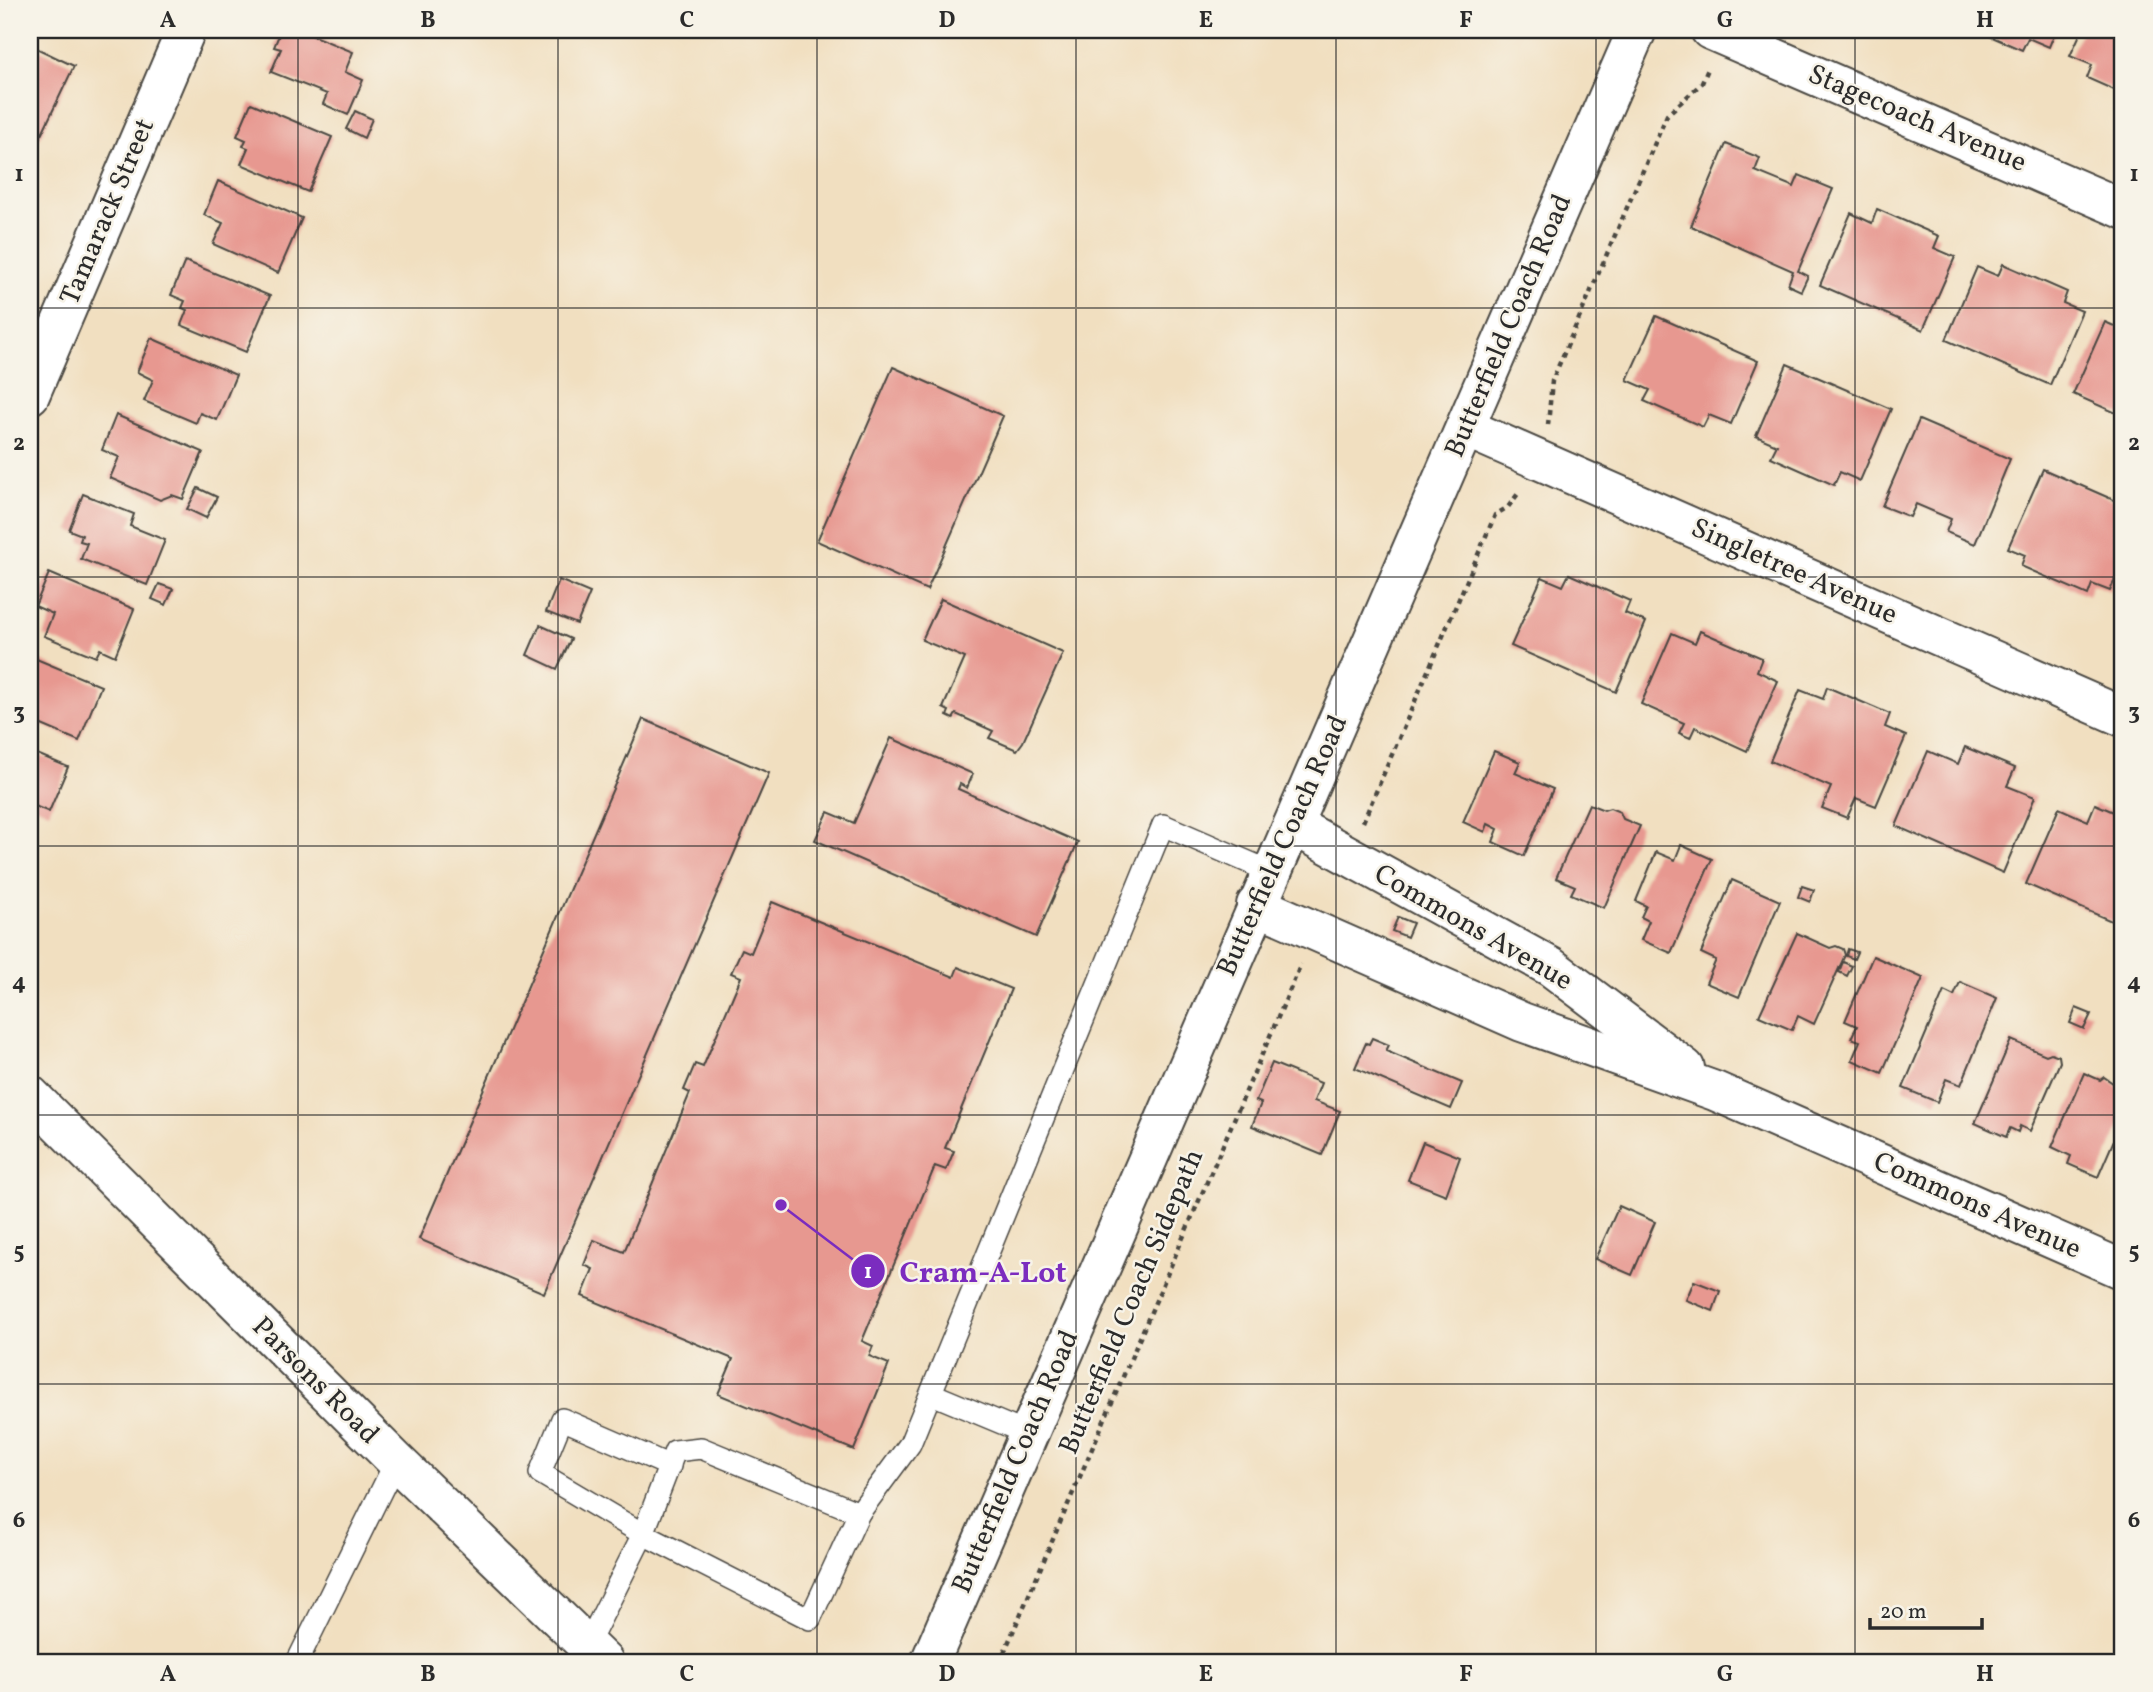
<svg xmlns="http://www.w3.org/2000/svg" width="2153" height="1692" viewBox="0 0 2153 1692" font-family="Vollkorn,serif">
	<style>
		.building { fill: #e79890 }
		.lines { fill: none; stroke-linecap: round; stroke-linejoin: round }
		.service-casing { stroke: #494641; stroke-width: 24 }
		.minor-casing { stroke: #494641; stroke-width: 42 }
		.tertiary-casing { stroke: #494641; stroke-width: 42 }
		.secondary-casing { stroke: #494641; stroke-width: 42 }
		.path { stroke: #494641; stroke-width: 4.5; stroke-dasharray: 5 5; stroke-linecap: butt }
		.service { stroke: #fff; stroke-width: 21 }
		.minor { stroke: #fff; stroke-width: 38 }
		.tertiary { stroke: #fff; stroke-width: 38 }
		.secondary { stroke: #fff; stroke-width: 38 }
		.grid { fill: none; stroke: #2b2b2b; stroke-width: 2; stroke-opacity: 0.55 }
		.labels { text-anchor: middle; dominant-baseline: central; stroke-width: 5; stroke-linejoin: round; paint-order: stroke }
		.street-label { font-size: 28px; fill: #2b2b2b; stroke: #f7f3e8 }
		.leader { fill: none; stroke: #7b2cbf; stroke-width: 2.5 }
		.callout-dot { fill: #7b2cbf; stroke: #f7f3e8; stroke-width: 2.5 }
		.mark-label { font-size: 21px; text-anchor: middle; font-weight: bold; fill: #fff }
		.callout-label { font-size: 30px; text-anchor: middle; font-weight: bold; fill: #7b2cbf; stroke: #f7f3e8; stroke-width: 5; stroke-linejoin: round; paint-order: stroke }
		.neatline { fill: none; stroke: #2b2b2b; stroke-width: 2.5 }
		.grid-label { font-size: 23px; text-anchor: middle; font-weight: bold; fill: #2b2b2b }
	</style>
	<rect width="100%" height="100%" fill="#f7f3e8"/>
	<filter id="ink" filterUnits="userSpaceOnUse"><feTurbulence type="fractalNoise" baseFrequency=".0143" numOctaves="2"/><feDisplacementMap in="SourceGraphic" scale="14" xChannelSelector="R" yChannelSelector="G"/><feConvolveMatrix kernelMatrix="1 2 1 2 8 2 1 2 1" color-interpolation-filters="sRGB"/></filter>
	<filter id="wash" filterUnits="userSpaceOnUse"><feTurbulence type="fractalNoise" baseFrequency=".00686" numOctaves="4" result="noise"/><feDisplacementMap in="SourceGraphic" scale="28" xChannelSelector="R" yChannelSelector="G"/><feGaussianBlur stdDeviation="1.57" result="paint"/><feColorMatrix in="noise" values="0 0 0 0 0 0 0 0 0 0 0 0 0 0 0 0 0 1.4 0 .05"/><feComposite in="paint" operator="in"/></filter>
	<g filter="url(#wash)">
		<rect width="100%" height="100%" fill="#f1dfc0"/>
		<g id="blocks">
			<g class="building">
				<polygon points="281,30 299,30 353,52 345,72 363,80 348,115 323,104 327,94 271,72 281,49 274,47"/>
				<polygon points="1976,30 2056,30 2049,47 2028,38 2022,50"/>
				<polygon points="2082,30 2123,30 2123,94 2087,78 2092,65 2070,56"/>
				<polygon points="30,45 74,66 35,148 30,145"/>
				<polygon points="251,103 332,137 308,192 241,164 248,148 243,146 246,140 237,136"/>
				<polygon points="355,111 372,119 364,138 346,129"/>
				<polygon points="1726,144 1760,158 1755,171 1794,187 1799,175 1833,189 1798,271 1808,276 1801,291 1788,285 1793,271 1691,226"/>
				<polygon points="218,181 302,218 278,273 213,244 223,223 204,215"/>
				<polygon points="1877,209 1939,236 1934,248 1955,257 1923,330 1820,285 1851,213 1872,223"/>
				<polygon points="185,261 270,296 246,352 181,325 187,310 182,308 185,301 171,295"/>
				<polygon points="2003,264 2067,292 2063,303 2082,311 2050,385 1946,340 1977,267 1998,276"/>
				<polygon points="1656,316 1758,361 1731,424 1709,415 1703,427 1644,401 1650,390 1627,380"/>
				<polygon points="2105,322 2123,330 2123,416 2073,394"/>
				<polygon points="151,338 236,375 217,420 200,413 196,423 144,401 153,380 137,372"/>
				<polygon points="1787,364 1891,409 1860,481 1840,472 1834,485 1771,457 1777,445 1756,436"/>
				<polygon points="893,367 1003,416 927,590 817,541"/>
				<polygon points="116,415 203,452 183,499 172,495 160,500 110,478 119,457 102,450"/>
				<polygon points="1919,420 2010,459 1975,544 1946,532 1951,519 1916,504 1910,517 1882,506"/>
				<polygon points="2043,469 2123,504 2123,561 2110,591 2092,584 2088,595 2021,566 2025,555 2008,548"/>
				<polygon points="198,488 217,497 206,518 187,509"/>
				<polygon points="83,494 134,514 130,526 165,540 147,585 81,559 87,543 80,541 82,535 69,530"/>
				<polygon points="49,573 134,609 115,656 100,649 96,657 44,636 53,614 35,606"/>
				<polygon points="1569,574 1630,601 1625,613 1646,622 1616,692 1511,646 1542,577 1563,586"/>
				<polygon points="559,580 590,593 577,624 546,612"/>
				<polygon points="159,584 173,589 166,605 152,599"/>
				<polygon points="941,599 1063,653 1023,742 1017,750 989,738 993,731 956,714 953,719 947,716 949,711 943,708 965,658 922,640"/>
				<polygon points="540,625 571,639 557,669 527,655"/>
				<polygon points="1700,631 1762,658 1757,671 1778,681 1747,751 1695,727 1690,738 1679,733 1684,723 1641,704 1672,633 1695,643"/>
				<polygon points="34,658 101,686 79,741 30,720 30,669"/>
				<polygon points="1827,687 1890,714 1885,727 1906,736 1876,806 1856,798 1847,818 1822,808 1831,787 1770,761 1800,690 1823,699"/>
				<polygon points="643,719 769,773 544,1293 419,1239"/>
				<polygon points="891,738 973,774 967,788 960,784 958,789 1078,842 1036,937 815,840 828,812 854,823"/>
				<polygon points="1965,747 2015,768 2007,786 2035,797 2003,873 1896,826 1928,751 1958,764"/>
				<polygon points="30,751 68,767 49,812 30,804"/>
				<polygon points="1494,751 1520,762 1515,773 1553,789 1524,856 1493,842 1498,829 1488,824 1485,832 1463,822"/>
				<polygon points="1589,804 1604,810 1610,808 1620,812 1623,819 1640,826 1604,908 1571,894 1575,886 1556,878"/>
				<polygon points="2095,804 2123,816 2123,926 2026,884 2059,808 2088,821"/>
				<polygon points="30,842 36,845 30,859"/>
				<polygon points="1681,845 1712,859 1671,953 1641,940 1649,921 1641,917 1646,906 1636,901 1656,852 1675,860"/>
				<polygon points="1732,880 1780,901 1739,997 1706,983 1716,960 1701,953"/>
				<polygon points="1802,886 1814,890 1810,902 1798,897"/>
				<polygon points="772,902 954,977 958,967 1011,989 945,1148 954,1151 946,1170 935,1166 862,1341 873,1346 869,1356 889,1364 854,1450 718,1394 733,1359 582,1296 593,1269 584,1265 594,1240 624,1252 690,1093 684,1090 695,1064 703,1067 741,977 731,973 742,949 751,953"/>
				<polygon points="1398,917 1413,923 1407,937 1392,931"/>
				<polygon points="1797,933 1830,948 1836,946 1843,949 1845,955 1814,1024 1798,1016 1792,1030 1759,1016"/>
				<polygon points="1848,949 1857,952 1854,959 1846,956"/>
				<polygon points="1873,956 1923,978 1882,1073 1852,1060 1860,1041 1851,1038 1857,1026 1845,1021"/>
				<polygon points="1843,962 1852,966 1847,976 1839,972"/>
				<polygon points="1960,982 1997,998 1961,1085 1946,1079 1937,1102 1903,1088 1944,991 1954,996"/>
				<polygon points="2076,1008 2091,1014 2084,1029 2070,1023"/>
				<polygon points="1372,1038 1389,1045 1386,1051 1462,1083 1451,1109 1355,1068 1366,1043 1369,1044"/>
				<polygon points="2011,1040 2046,1055 2051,1053 2059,1056 2060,1062 2030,1131 2020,1126 2018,1132 2010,1128 2006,1137 1975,1123"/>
				<polygon points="1272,1063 1321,1083 1314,1101 1340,1111 1322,1155 1252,1126 1261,1103 1256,1101"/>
				<polygon points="2084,1073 2100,1080 2104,1077 2123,1090 2123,1119 2098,1177 2068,1164 2071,1156 2052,1147"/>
				<polygon points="1423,1142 1460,1157 1446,1195 1408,1180"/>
				<polygon points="1619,1206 1655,1222 1632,1275 1595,1259"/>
				<polygon points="1694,1281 1720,1291 1713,1311 1686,1300"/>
			</g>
		</g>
	</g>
	<g filter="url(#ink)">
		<use href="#blocks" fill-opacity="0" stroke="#494641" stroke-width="2"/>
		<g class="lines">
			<defs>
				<g id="service">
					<polyline points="932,1394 1028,1434"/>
					<polygon points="701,1448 859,1513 810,1619 643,1534 675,1451"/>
					<polyline points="859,1513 910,1444 1163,825 1271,872"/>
					<polyline points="587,1646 643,1534 540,1473 562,1419 670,1466"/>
					<polyline points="297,1662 396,1461"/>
				</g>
				<g id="minor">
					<polyline points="1710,30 2123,209"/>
					<polyline points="30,395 186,30"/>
					<polyline points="1466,428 2123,717"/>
					<polyline points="1293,825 1551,967 1685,1068"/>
					<polyline points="1256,905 1522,1022 1715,1091 2123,1270"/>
				</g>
				<polyline id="tertiary" points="30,1095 396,1461 604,1662"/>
				<polyline id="secondary" points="930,1662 1637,30"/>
			</defs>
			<use href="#service" class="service-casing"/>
			<use href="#minor" class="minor-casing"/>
			<use href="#tertiary" class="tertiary-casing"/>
			<use href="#secondary" class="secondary-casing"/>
			<g class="path">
				<polyline points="1548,425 1552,381 1667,115 1702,83 1708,69"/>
				<polyline points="1363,822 1495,515 1508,507 1520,491"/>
				<polyline points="1000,1662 1301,964"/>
			</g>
			<use href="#service" class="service"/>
			<use href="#minor" class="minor"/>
			<use href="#tertiary" class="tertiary"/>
			<use href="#secondary" class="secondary"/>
		</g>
	</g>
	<path class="grid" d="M298 30V1662M558 30V1662M817 30V1662M1076 30V1662M1336 30V1662M1596 30V1662M1855 30V1662M30 308H2123M30 577H2123M30 846H2123M30 1115H2123M30 1384H2123"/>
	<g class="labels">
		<g class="street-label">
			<text transform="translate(1917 119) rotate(23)">Stagecoach Avenue</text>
			<text transform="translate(108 212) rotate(-67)">Tamarack Street</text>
			<text transform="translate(1509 326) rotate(-67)">Butterfield Coach Road</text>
			<text transform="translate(1794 572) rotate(24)">Singletree Avenue</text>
			<text transform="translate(1283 846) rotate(-66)">Butterfield Coach Road</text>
			<text transform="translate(1473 928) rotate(30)">Commons Avenue</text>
			<text transform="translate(1977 1206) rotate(24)">Commons Avenue</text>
			<text transform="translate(1132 1302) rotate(-67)">Butterfield Coach Sidepath</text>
			<text transform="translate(315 1381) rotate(45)">Parsons Road</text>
			<text transform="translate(1016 1462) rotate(-67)">Butterfield Coach Road</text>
		</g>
	</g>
	<path class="leader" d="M781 1205L868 1271"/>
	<g class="callout-dot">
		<circle cx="781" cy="1205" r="7"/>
		<circle cx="868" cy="1271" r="18"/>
	</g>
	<g class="mark-label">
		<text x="868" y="1278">1</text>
	</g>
	<g class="callout-label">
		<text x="983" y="1282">Cram-A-Lot</text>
	</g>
	<rect width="2153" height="1692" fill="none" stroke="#f7f3e8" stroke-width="77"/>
	<path d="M1870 1618v10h112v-10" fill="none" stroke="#2b2b2b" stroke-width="3.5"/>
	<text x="1880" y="1618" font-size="21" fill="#2b2b2b" stroke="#f7f3e8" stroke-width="5" paint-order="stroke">20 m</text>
	<rect x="38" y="38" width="2076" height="1616" class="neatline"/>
	<g class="grid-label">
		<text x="168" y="27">A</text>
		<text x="428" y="27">B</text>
		<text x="687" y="27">C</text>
		<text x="947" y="27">D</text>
		<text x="1206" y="27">E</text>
		<text x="1466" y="27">F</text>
		<text x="1725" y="27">G</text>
		<text x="1985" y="27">H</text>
		<text x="19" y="181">1</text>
		<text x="2134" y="181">1</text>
		<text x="19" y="450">2</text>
		<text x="2134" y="450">2</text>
		<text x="19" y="719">3</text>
		<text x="2134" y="719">3</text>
		<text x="19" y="989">4</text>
		<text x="2134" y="989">4</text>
		<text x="19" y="1258">5</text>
		<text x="2134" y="1258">5</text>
		<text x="19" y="1527">6</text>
		<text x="2134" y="1527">6</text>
		<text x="168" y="1681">A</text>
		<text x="428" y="1681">B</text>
		<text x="687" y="1681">C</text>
		<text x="947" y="1681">D</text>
		<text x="1206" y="1681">E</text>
		<text x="1466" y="1681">F</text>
		<text x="1725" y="1681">G</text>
		<text x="1985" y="1681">H</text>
	</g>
</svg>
